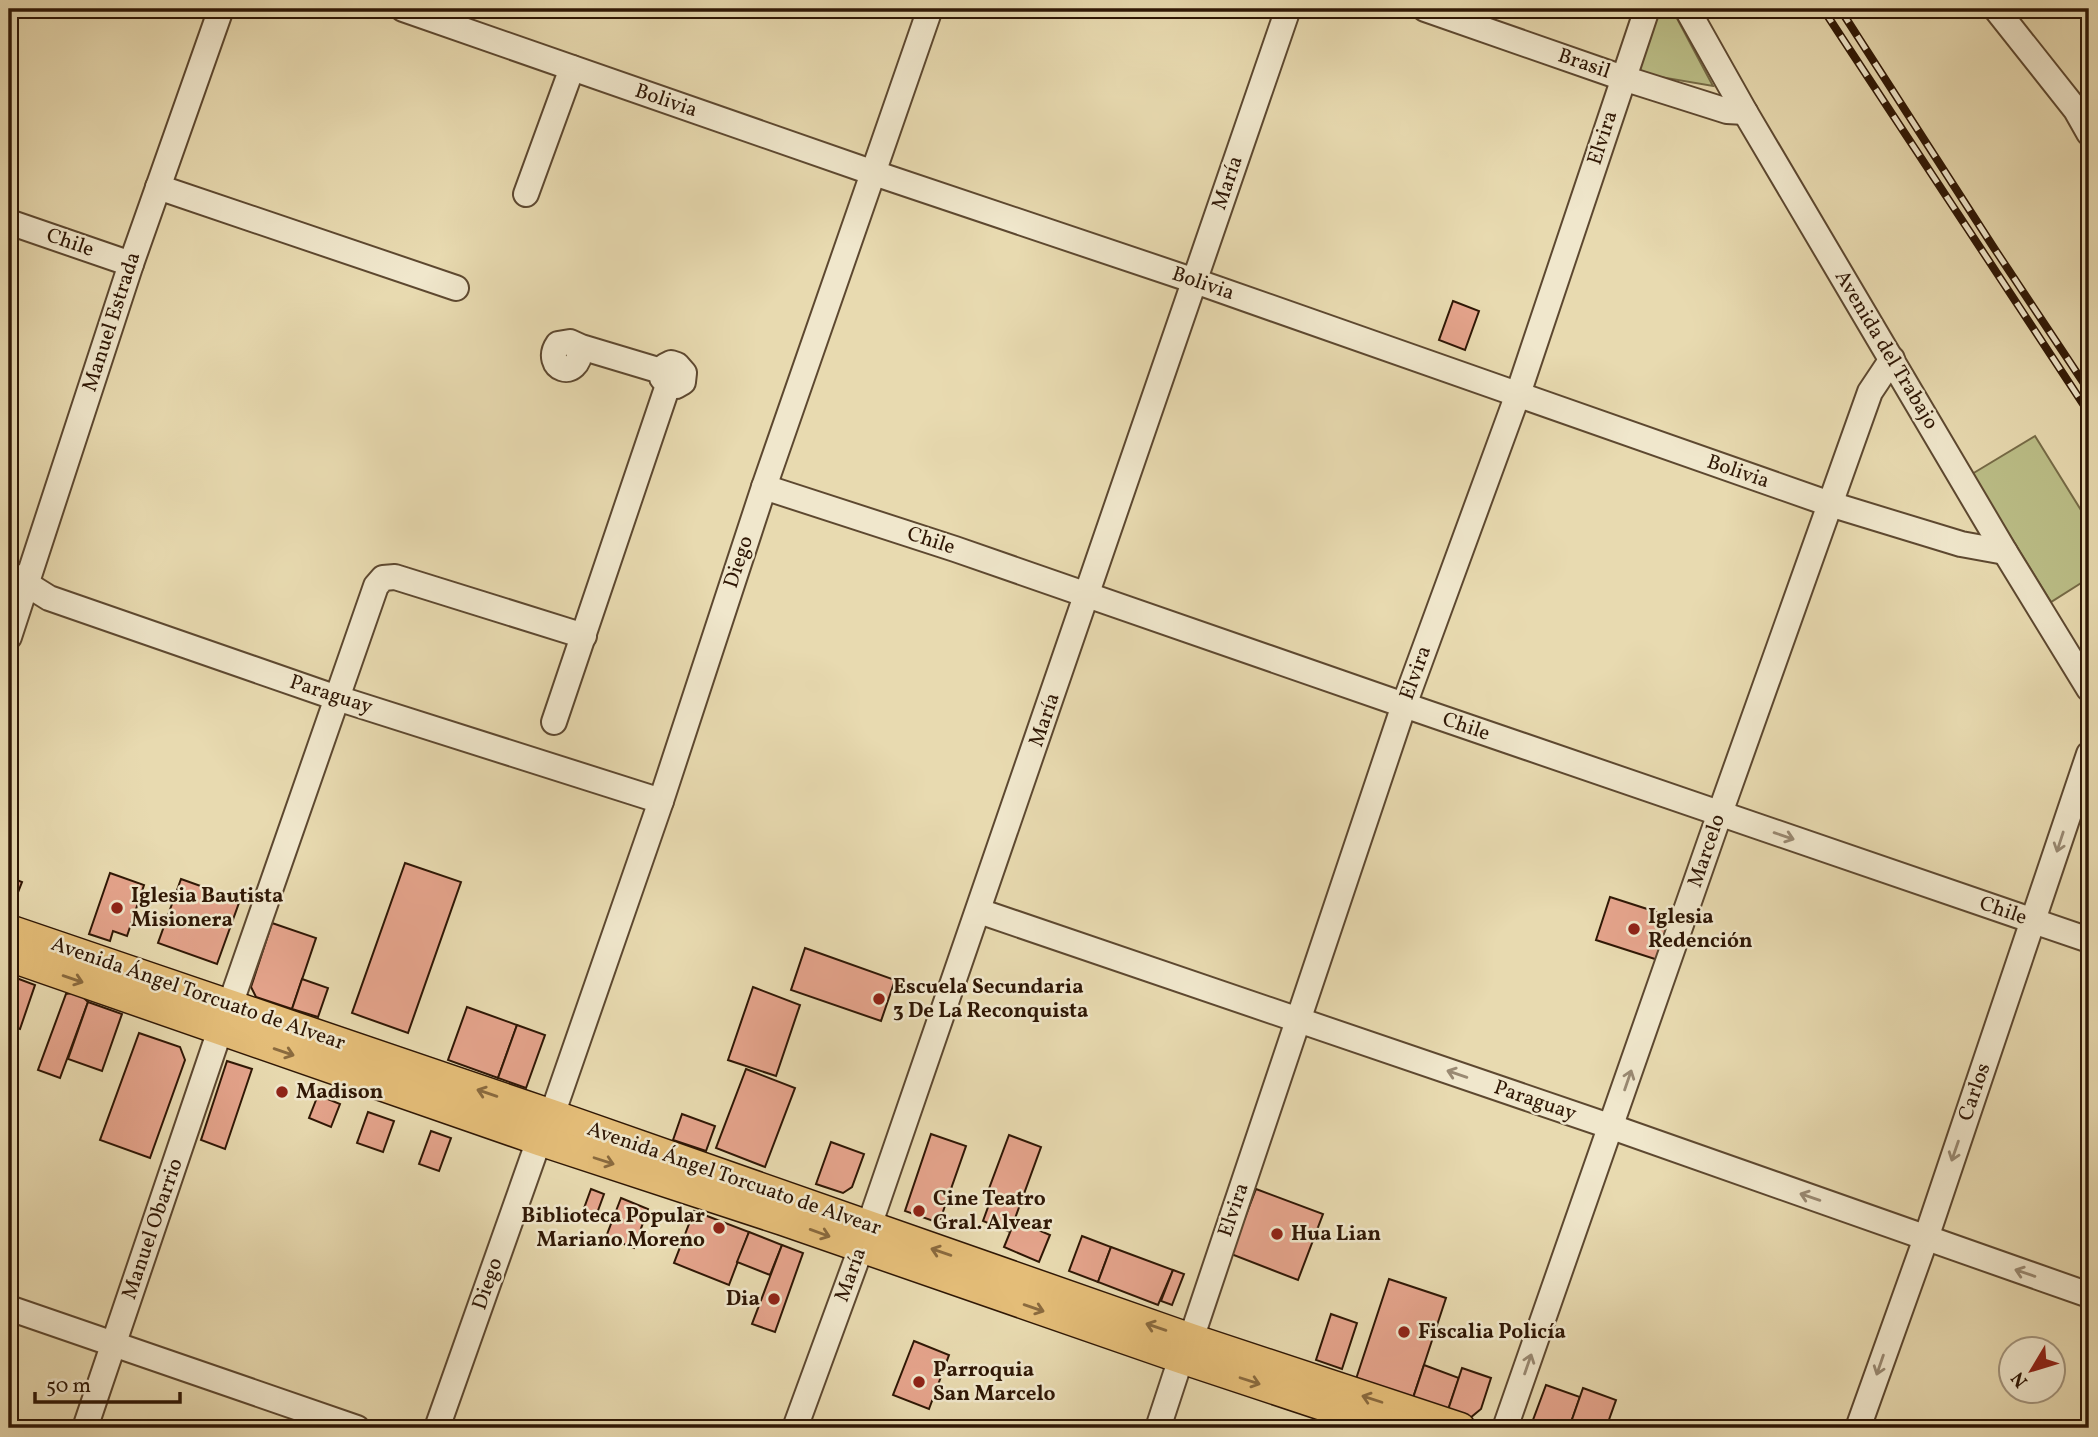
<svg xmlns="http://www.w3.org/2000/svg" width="2098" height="1437" viewBox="0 0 2098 1437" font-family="Vollkorn,serif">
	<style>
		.green { fill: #bbbe87; stroke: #756a46; stroke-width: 2 }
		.building { fill: #e5a48c; stroke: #2f1705; stroke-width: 2 }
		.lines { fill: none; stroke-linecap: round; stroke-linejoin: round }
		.minor-casing { stroke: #5d4830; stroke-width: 28 }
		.major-casing { stroke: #2f1705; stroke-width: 33 }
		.minor { stroke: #f0e7cc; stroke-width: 24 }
		.major { stroke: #e4bd78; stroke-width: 30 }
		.rail-casing { stroke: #2f1705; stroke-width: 8 }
		.rail { stroke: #f0e7cc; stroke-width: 5; stroke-dasharray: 16; stroke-linecap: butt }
		.oneway { stroke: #998972 }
		.oneway2 { stroke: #8a6a3e }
		.poi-dot { fill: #8f2418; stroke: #f0e7cc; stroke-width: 2.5 }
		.labels { text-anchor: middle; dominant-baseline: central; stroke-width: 5; stroke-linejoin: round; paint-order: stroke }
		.street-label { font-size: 21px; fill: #2f1705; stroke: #f0e7cc }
		.poi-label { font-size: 21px; font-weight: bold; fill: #2f1705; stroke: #f0e7cc; text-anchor: start }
	</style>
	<rect width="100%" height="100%" fill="#e8dab0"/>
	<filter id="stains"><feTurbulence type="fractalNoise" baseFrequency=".00286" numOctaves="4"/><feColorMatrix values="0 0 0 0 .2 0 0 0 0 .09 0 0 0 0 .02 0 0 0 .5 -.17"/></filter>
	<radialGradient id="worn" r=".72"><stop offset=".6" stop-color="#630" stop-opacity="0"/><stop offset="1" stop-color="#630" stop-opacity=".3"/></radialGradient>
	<g class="green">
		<polygon points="1655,9 1672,9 1713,86 1631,72"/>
		<polygon points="2035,436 2089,523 2089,578 2051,602 1972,474"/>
	</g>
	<g class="building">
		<polygon points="1453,301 1479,311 1465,350 1439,340"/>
		<polygon points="405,863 461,882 408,1033 352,1013"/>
		<polygon points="110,873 144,885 127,936 113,931 110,941 89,934"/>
		<polygon points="9,877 22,882 13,905 9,904"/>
		<polygon points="181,879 240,900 217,964 158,943"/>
		<polygon points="1610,897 1672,917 1658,960 1596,940"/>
		<polygon points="272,923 316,938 292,1009 256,997 251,987"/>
		<polygon points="805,948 895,980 881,1021 791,990"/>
		<polygon points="11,976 35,985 20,1029 9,1025 9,984"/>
		<polygon points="302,979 328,988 318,1017 292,1009"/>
		<polygon points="753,987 800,1005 776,1076 728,1060"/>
		<polygon points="72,993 83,997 88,1002 60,1078 38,1070 66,994"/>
		<polygon points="88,1002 122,1014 102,1071 68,1059"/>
		<polygon points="467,1007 517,1025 498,1078 448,1060"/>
		<polygon points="517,1025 545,1035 526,1088 498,1078"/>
		<polygon points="139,1033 180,1047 185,1060 150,1158 100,1140"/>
		<polygon points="227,1061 252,1069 225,1149 201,1140"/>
		<polygon points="746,1069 795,1088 765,1167 716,1148"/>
		<polygon points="318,1095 340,1104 331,1127 309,1118"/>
		<polygon points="368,1112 394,1121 383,1152 357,1143"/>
		<polygon points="682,1114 715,1126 706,1151 673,1140"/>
		<polygon points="431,1131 451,1138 439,1171 419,1164"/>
		<polygon points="931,1134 966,1146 939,1223 905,1211"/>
		<polygon points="1009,1135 1041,1147 1010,1232 983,1221 992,1196 987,1194"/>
		<polygon points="831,1142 864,1154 852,1187 843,1193 816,1184"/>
		<polygon points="591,1189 604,1194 596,1216 583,1211"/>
		<polygon points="1256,1189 1323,1214 1298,1280 1231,1254"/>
		<polygon points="621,1198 648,1209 634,1248 606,1237"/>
		<polygon points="694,1211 749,1232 729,1285 674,1263"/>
		<polygon points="1015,1220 1050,1235 1039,1262 1004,1247"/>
		<polygon points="749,1232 782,1245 770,1275 737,1262"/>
		<polygon points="1082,1236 1111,1247 1098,1282 1069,1271"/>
		<polygon points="782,1245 803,1253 775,1332 752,1324"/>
		<polygon points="1111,1247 1173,1270 1158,1305 1098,1282"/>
		<polygon points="1173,1270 1184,1274 1172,1305 1161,1301"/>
		<polygon points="1389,1279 1446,1298 1413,1398 1356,1379"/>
		<polygon points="1331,1314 1357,1323 1342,1369 1316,1360"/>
		<polygon points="914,1341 949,1355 929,1409 893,1395"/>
		<polygon points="1424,1365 1459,1378 1448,1410 1413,1398"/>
		<polygon points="1462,1368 1491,1378 1481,1409 1470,1418 1448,1410"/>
		<polygon points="1546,1385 1580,1397 1569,1428 1530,1428"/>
		<polygon points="1583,1388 1616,1400 1606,1428 1569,1428"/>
	</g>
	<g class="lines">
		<defs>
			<g id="minor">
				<polyline points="403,9 874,173 1195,281 1830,504 1961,544 2005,552"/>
				<polyline points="1425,9 1623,78 1727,111 1745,112"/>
				<polyline points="1687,9 1745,112 2005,552 2089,689"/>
				<polyline points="1996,9 2076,110 2089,133"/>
				<polyline points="158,187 456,288"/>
				<polyline points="526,194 572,68"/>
				<polyline points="9,222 131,264"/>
				<polyline points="661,371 665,366 671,363 677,365 684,373 683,382 676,386 668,385"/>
				<polyline points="764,487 955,549 1404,705 2089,940"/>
				<polyline points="9,573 49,598 337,698 661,801"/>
				<polyline points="9,637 131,264 221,9"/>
				<path d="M554 722 668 385 662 378 661 371 581 347 570 342 558 344C542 367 578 385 581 347"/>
				<polyline points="979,911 1612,1127 2089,1295"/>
				<polyline points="230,1005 376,586 383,578 395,577 584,636"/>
				<polyline points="552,1115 661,801 764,487 930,9"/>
				<polyline points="9,1308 357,1428"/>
				<polyline points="1191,1339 1404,705 1518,394 1647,9"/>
				<polyline points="85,1428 220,1030"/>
				<polyline points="437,1428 539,1140"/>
				<polyline points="795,1428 869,1226 1288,9"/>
				<polyline points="1158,1428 1181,1358"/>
				<polyline points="1505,1428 1720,813 1870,392 1892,359"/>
				<polyline points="1858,1428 1926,1238 2089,754"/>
			</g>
			<g id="major">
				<polyline points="9,930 552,1115 1191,1339 1460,1428"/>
				<polyline points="9,956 539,1140 783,1220 1181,1358 1392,1428"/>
			</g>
		</defs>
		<use href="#minor" class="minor-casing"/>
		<use href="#major" class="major-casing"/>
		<use href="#minor" class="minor"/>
		<use href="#major" class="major"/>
		<defs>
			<g id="rail">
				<polyline points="1823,9 2089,413"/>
				<polyline points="1840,9 1994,248 2089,391"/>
			</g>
		</defs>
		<use href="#rail" class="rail-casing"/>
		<use href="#rail" class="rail"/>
	</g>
	<defs><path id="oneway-shaft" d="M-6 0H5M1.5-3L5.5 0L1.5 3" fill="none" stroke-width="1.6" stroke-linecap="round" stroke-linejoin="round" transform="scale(1.75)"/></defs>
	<g class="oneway">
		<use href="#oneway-shaft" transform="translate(1784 836) rotate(19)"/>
		<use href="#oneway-shaft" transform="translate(2060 842) rotate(108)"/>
		<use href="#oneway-shaft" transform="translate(1457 1074) rotate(-161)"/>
		<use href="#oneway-shaft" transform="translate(1628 1080) rotate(-71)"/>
		<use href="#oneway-shaft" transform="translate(1955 1151) rotate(109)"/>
		<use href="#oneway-shaft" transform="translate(1810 1197) rotate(-161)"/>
		<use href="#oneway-shaft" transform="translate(2025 1273) rotate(-161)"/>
		<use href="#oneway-shaft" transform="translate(1528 1364) rotate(-71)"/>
		<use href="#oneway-shaft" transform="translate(1880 1365) rotate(109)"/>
	</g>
	<g class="oneway2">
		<use href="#oneway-shaft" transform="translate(73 979) rotate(19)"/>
		<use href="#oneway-shaft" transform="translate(284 1052) rotate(19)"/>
		<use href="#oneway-shaft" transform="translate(487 1093) rotate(-161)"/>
		<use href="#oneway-shaft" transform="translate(604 1161) rotate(18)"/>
		<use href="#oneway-shaft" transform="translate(820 1233) rotate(20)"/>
		<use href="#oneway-shaft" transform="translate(941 1252) rotate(-161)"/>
		<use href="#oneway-shaft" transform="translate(1034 1308) rotate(19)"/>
		<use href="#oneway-shaft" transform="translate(1156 1327) rotate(-161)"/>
		<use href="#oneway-shaft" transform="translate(1250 1381) rotate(18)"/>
		<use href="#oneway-shaft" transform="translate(1372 1399) rotate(-162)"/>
	</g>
	<g class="poi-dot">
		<circle cx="117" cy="908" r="7"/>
		<circle cx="1634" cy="929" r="7"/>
		<circle cx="879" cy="999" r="7"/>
		<circle cx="282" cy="1092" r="7"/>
		<circle cx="919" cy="1211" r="7"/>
		<circle cx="719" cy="1228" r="7"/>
		<circle cx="1277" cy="1234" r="7"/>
		<circle cx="774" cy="1299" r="7"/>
		<circle cx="1404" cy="1332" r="7"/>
		<circle cx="919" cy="1382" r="7"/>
	</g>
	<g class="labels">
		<g class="street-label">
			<text transform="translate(1584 64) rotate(19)">Brasil</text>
			<text transform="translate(666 101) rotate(19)">Bolivia</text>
			<text transform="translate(1603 138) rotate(-72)">Elvira</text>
			<text transform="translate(1228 183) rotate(-71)">María</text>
			<text transform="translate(70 243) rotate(19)">Chile</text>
			<text transform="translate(1203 284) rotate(19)">Bolivia</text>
			<text transform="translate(112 322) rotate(-72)">Manuel Estrada</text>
			<text transform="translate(1886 350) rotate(59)">Avenida del Trabajo</text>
			<text transform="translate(1738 472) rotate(19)">Bolivia</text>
			<text transform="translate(931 541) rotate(18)">Chile</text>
			<text transform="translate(739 562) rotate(-72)">Diego</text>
			<text transform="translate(1416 673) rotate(-70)">Elvira</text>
			<text transform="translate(331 695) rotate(18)">Paraguay</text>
			<text transform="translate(1045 720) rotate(-71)">María</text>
			<text transform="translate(1466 727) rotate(19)">Chile</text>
			<text transform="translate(1707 851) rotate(-71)">Marcelo</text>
			<text transform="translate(2003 911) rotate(19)">Chile</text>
			<text transform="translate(198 994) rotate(19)">Avenida Ángel Torcuato de Alvear</text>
			<text transform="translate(1975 1092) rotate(-71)">Carlos</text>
			<text transform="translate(1535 1101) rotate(19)">Paraguay</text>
			<text transform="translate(734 1179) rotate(19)">Avenida Ángel Torcuato de Alvear</text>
			<text transform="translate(1234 1210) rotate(-71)">Elvira</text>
			<text transform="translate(153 1229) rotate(-71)">Manuel Obarrio</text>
			<text transform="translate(851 1275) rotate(-70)">María</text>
			<text transform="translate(488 1284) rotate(-71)">Diego</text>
		</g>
		<g class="poi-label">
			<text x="131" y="896">Iglesia Bautista<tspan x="131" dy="24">Misionera</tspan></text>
			<text x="1648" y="917">Iglesia<tspan x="1648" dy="24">Redención</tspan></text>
			<text x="893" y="987">Escuela Secundaria<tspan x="893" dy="24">3 De La Reconquista</tspan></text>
			<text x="296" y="1092">Madison</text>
			<text x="933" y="1199">Cine Teatro<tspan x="933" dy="24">Gral. Alvear</tspan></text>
			<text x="705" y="1216" text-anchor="end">Biblioteca Popular<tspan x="705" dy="24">Mariano Moreno</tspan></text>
			<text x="1291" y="1234">Hua Lian</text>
			<text x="760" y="1299" text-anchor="end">Dia</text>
			<text x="1418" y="1332">Fiscalia Policía</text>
			<text x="933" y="1370">Parroquia<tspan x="933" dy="24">San Marcelo</tspan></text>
		</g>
	</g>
	<rect width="2098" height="1437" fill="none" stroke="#e8dab0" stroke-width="35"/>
	<rect x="10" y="10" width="2077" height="1416" fill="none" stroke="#2f1705" stroke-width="3.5"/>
	<rect x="18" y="18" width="2063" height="1402" fill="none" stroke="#2f1705" stroke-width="2"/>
	<g transform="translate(2032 1370) rotate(232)"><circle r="33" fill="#f0e7cc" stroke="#a3947c" stroke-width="2"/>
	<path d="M0-5L12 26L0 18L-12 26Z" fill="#8f2418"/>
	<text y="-10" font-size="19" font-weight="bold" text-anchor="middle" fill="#2f1705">N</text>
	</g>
	<path d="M35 1392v10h145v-10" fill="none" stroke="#2f1705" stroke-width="3.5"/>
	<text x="46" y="1392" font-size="21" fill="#2f1705" stroke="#f0e7cc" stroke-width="5" paint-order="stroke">50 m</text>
	<rect width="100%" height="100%" filter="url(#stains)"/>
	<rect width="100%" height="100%" fill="url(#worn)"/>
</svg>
